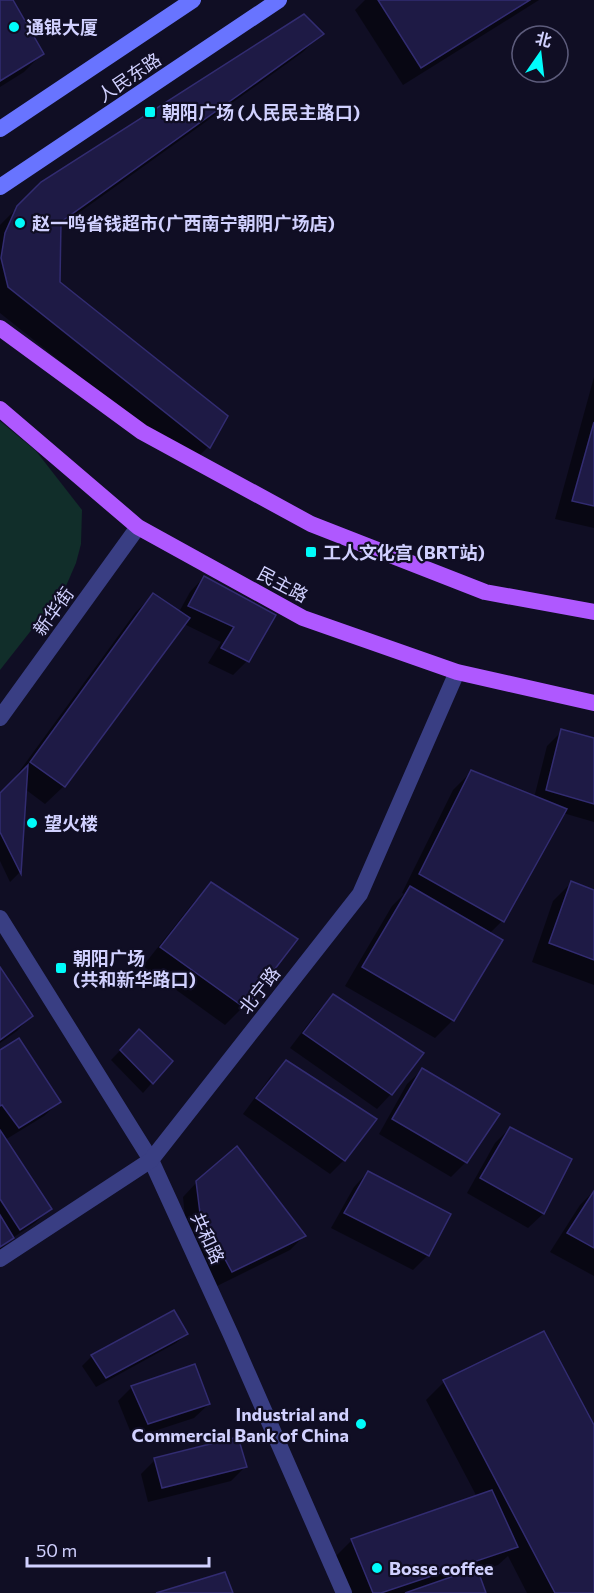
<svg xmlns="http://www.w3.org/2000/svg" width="594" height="1593" viewBox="0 0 594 1593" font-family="Commissioner,'Noto Sans SC',sans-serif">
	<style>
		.green { fill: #112e2a }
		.shadow { fill: #0007 }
		.building { fill: #1e1a45; stroke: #322c71; stroke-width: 1.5 }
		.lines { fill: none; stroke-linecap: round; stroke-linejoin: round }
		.minor { stroke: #393e83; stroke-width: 16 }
		.secondary { stroke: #6874ff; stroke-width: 16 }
		.primary { stroke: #af58ff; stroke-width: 16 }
		.poi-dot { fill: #00fcfb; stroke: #100e24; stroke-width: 2 }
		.labels { text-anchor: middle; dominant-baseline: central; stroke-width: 4.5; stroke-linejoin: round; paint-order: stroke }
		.poi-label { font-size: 18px; font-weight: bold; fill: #d1d1ff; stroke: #100e24; text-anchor: start }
		.street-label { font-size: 18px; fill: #d1d1ff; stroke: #100e24 }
	</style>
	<rect width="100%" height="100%" fill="#100e24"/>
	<polygon class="green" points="0,421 36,451 82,510 81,544 76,563 66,586 0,670"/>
	<g class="shadow">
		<polygon points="0,0 11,0 42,54 24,72 0,87"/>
		<polygon points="365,0 539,0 403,85 355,10"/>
		<polygon points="321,34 303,52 59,227 58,283 226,417 208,447 190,465 0,313 0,225 42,183"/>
		<polygon points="594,377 594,528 555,519"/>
		<polygon points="204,577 274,615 247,661 233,675 208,663 221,642 184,624 64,786 45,804 25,789 19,873 10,882 0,861 0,795 14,781 13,780 135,613 153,595 179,612 190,592"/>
		<polygon points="562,731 594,740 594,822 563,813 502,921 489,934 453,1020 435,1038 345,986 392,906 404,894 402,893 453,790 471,772 534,798 547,746"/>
		<polygon points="571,883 594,891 594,985 532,962 553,901"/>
		<polygon points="211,884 243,1007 225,1025 143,966 193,903"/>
		<polygon points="0,969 31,1016 17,1031 0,1043"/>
		<polygon points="333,996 391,1094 377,1109 290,1048 318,1011"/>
		<polygon points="139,1031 171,1061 143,1093 111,1060"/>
		<polygon points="0,1052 59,1102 44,1116 5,1140 50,1209 35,1223 11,1239 0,1250"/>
		<polygon points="286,1062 344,1160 330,1174 243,1114 271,1076"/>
		<polygon points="422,1070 498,1114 466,1162 451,1177 379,1134 407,1084"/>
		<polygon points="510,1128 570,1159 543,1214 528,1228 467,1193 495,1143"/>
		<polygon points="368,1172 449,1215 428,1255 413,1270 331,1228 354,1187"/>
		<polygon points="197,1182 304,1236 290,1250 217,1286 186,1228 183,1197"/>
		<polygon points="594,1191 594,1276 550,1252 580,1205"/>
		<polygon points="544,1333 594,1428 594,1593 527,1593 508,1556 498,1565 477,1572 485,1593 347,1593 333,1559 352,1540 477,1497 426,1400 444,1382"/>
		<polygon points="186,1334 176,1343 96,1387 82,1366 92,1356"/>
		<polygon points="132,1387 209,1404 194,1418 133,1438 118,1401"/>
		<polygon points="155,1460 246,1466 231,1481 148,1502 141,1474"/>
	</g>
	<g class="building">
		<polygon points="0,0 13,0 44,54 0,81"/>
		<polygon points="378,0 530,0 421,68"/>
		<polygon points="304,14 324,34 61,222 60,282 228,416 210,448 8,287 1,258 5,233 17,206 41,182"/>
		<polygon points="594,422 594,506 572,501"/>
		<polygon points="204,576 276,615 249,662 221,648 234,627 188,606"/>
		<polygon points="153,593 190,618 65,787 30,762"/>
		<polygon points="561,729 594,738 594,804 546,790"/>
		<polygon points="28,765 21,874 0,832 0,793"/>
		<polygon points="471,770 567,809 504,922 419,874"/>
		<polygon points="571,881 594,890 594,960 549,943"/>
		<polygon points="211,882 298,939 245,1008 160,947"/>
		<polygon points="410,886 503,940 454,1021 362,967"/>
		<polygon points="0,967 33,1016 0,1040"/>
		<polygon points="333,994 424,1053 392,1095 303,1033"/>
		<polygon points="139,1029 173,1061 153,1084 120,1050"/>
		<polygon points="19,1038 61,1102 19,1128 2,1105 0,1106 0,1050"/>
		<polygon points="286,1060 377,1119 345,1161 256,1098"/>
		<polygon points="422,1068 500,1114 467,1163 392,1119"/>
		<polygon points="510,1127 572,1159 544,1214 480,1178"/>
		<polygon points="0,1130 52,1209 20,1230 0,1199"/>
		<polygon points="237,1146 306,1236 232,1272 200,1213 196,1181"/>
		<polygon points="368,1171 451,1214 429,1256 344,1213"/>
		<polygon points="594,1191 594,1248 567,1233"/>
		<polygon points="0,1215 14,1238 0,1247"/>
		<polygon points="174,1310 188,1334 106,1378 91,1355"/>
		<polygon points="544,1331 594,1425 594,1593 555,1593 443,1380"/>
		<polygon points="195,1364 210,1404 148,1424 131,1386"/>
		<polygon points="238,1437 247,1467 162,1488 154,1458"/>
		<polygon points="492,1490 518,1547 381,1593 373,1593 351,1539"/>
		<polygon points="477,1568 486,1593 405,1593"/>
		<polygon points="225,1572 233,1593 156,1593"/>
	</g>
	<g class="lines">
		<g class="minor">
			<polyline points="0,718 138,527"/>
			<polyline points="0,918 151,1160 231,1335 344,1593"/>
			<polyline points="0,1259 151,1160 360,894 457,672"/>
		</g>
		<g class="secondary">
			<polyline points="0,129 193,0"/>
			<polyline points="0,187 279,0"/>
		</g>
		<g class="primary">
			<polyline points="0,328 142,432 311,524 485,592 594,612"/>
			<polyline points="0,409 138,527 303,618 457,672 594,703"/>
		</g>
	</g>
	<g class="poi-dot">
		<circle cx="14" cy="27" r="6"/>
		<rect x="144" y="106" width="12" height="12" rx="3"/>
		<circle cx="20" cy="223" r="6"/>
		<rect x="305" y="546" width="12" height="12" rx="3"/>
		<circle cx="32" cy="823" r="6"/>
		<rect x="55" y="962" width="12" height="12" rx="3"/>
		<circle cx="361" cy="1424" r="6"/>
		<circle cx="377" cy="1568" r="6"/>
	</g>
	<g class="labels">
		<g class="poi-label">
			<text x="26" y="27">通银大厦</text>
			<text x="162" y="112">朝阳广场 (人民民主路口)</text>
			<text x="32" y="223">赵一鸣省钱超市(广西南宁朝阳广场店)</text>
			<text x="323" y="552">工人文化宫 (BRT站)</text>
			<text x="44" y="823">望火楼</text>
			<text x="73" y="958">朝阳广场<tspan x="73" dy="21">(共和新华路口)</tspan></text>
			<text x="349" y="1414" text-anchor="end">Industrial and<tspan x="349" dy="21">Commercial Bank of China</tspan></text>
			<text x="389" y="1568">Bosse coffee</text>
		</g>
		<g class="street-label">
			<text transform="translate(129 77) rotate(-34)">人民东路</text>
			<text transform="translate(283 584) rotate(28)">民主路</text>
			<text transform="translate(53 611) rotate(-54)">新华街</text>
			<text transform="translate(259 990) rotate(-52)">北宁路</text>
			<text transform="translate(208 1238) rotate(65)">共和路</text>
		</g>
	</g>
	<g transform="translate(540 54) rotate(14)"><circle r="28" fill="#100e24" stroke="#5d5c7c" stroke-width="1.5"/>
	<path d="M0-4.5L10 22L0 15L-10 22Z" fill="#00fcfb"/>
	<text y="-9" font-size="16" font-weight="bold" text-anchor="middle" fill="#d1d1ff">北</text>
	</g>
	<path d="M27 1557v9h182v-9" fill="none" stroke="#d1d1ff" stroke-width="3"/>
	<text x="36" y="1557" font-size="18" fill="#d1d1ff" stroke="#100e24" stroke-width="4.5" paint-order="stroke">50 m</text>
</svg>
